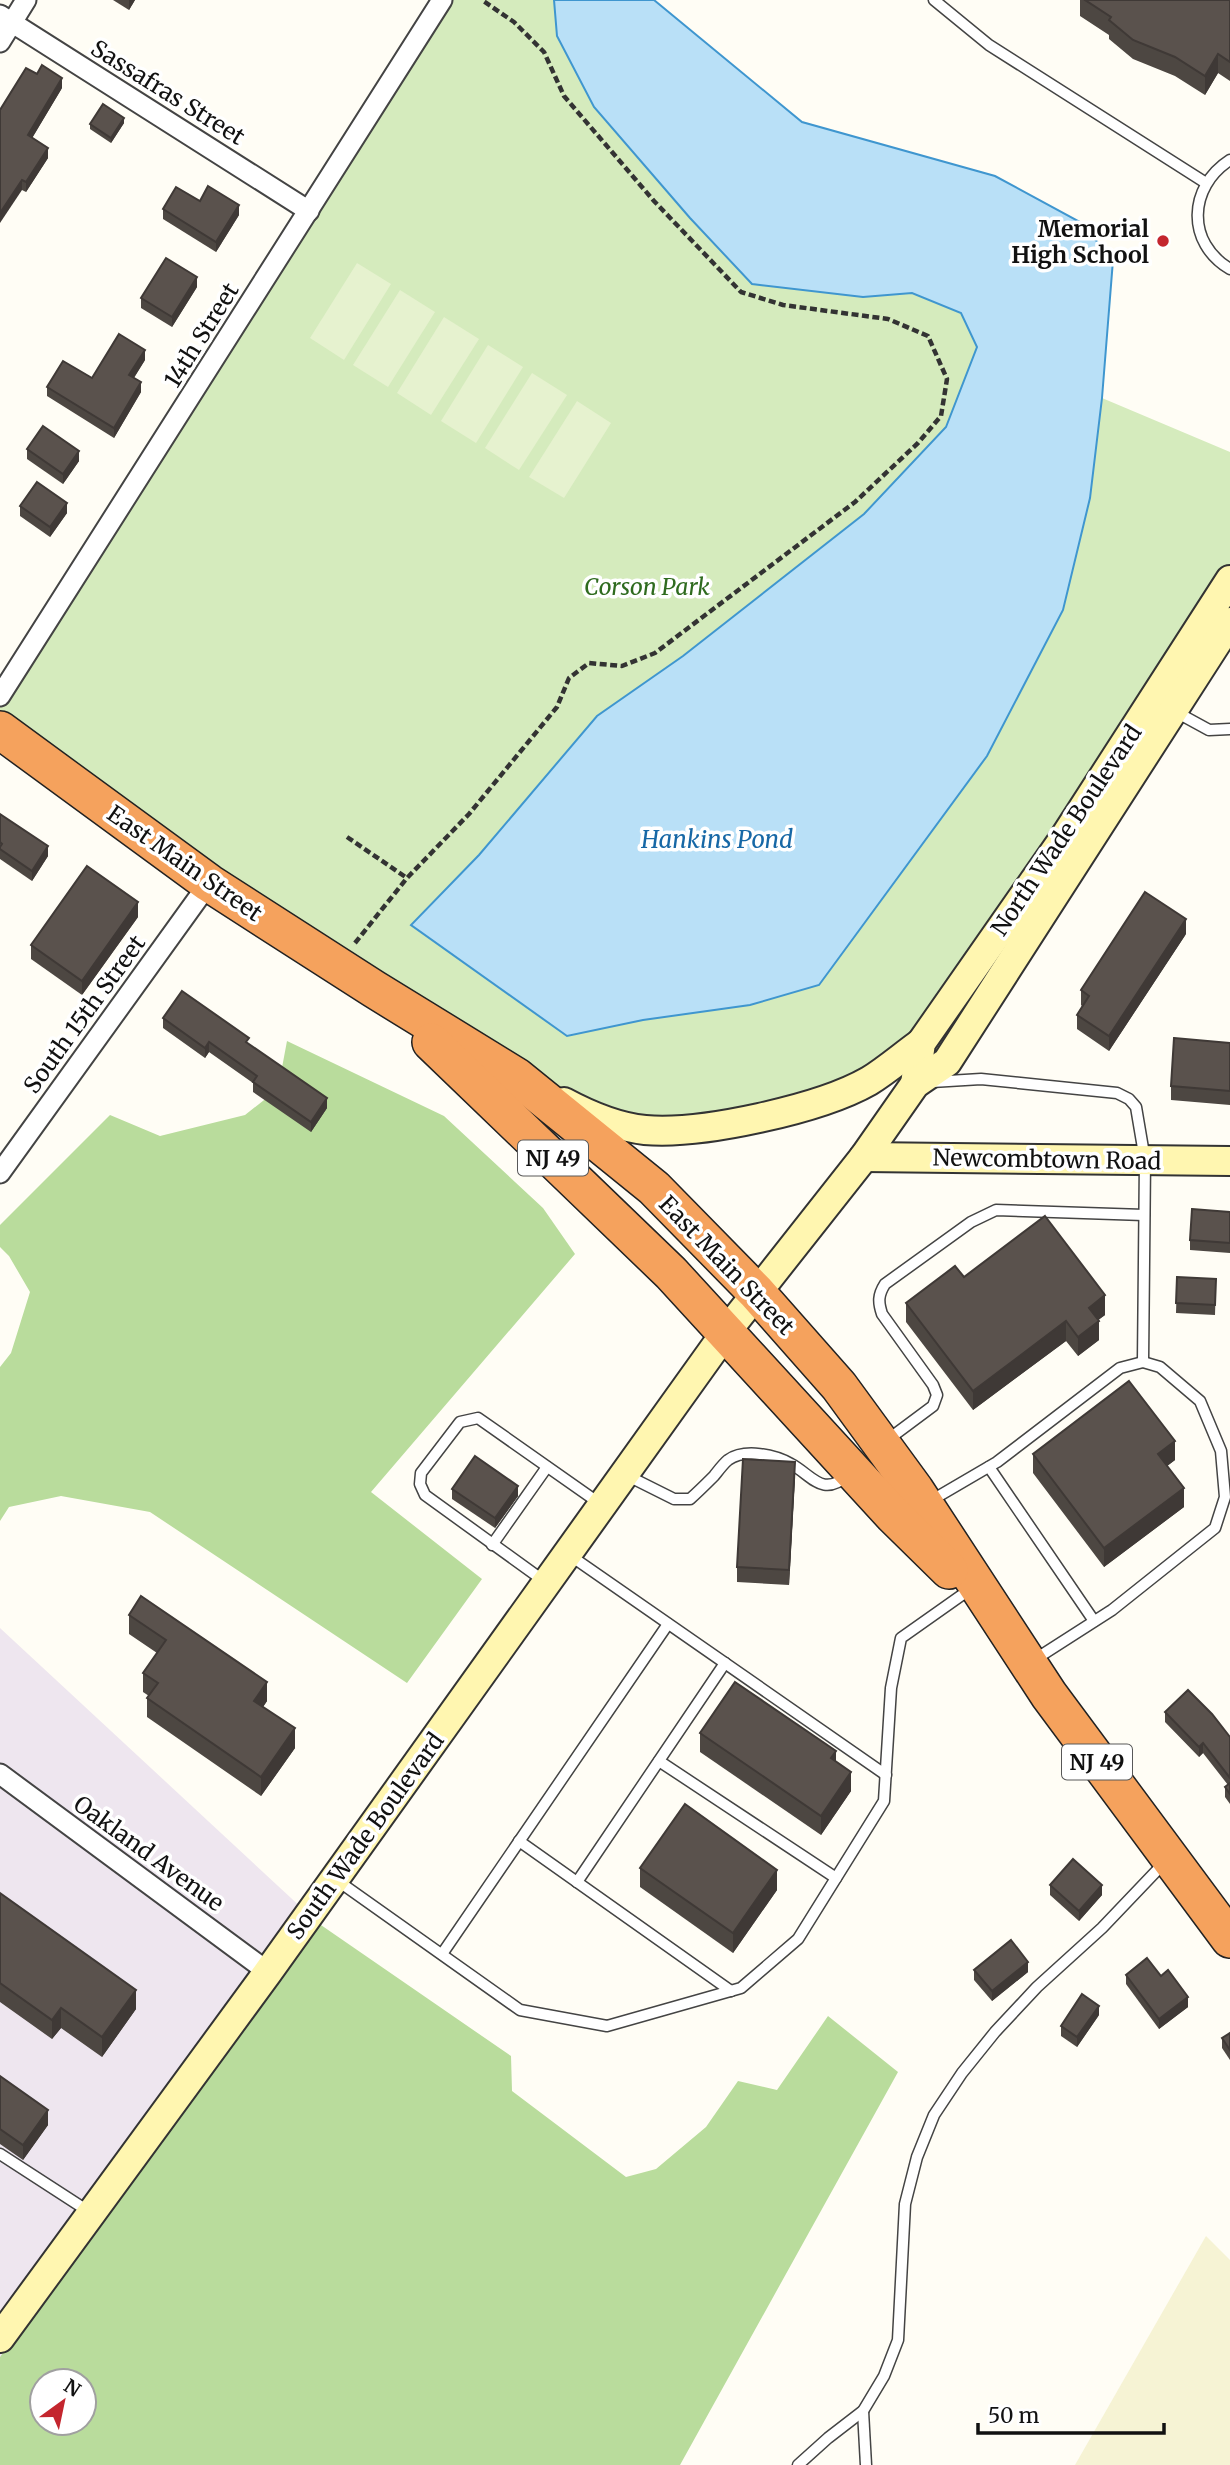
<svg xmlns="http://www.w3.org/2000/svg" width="1230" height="2465" viewBox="0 0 1230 2465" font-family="Merriweather,serif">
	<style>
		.industrial { fill: #eee6ef }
		.farmland { fill: #f6f3d4 }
		.green { fill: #d5ebbd }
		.forest { fill: #b9dc9c; fill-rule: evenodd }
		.pitch { fill: #e6f2cf }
		.water { fill: #b9e0f7; stroke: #3f96cf; stroke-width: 2 }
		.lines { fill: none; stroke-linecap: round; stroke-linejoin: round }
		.lane-casing { stroke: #444; stroke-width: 13 }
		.street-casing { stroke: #444; stroke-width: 23 }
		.secondary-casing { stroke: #333; stroke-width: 32 }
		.highway-casing { stroke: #222; stroke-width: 40 }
		.path { stroke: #333; stroke-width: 4.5; stroke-dasharray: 7 3.5; stroke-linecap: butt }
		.lane { stroke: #fff; stroke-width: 10 }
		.street { stroke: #fff; stroke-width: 19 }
		.secondary { stroke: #fff6b0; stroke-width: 28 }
		.highway { stroke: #f5a25d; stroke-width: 37 }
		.wall { fill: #4d4742 }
		.shaded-wall { fill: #3f3936 }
		.building { fill: #5a524d; stroke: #3f3936; stroke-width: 2 }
		.poi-dot { fill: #c4262e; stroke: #fff; stroke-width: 2.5 }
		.labels { text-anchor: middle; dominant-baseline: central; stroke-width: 7; stroke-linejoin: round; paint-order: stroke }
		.shield { fill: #fff; stroke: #585858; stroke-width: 2 }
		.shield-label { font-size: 21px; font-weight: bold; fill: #111 }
		.street-label { font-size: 23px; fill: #111; stroke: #fff }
		.poi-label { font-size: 23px; font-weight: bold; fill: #111; stroke: #fff; text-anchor: end }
		.park-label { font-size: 23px; font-style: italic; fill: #2f6b1f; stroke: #fff }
		.water-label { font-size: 24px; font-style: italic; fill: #1768a6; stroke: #fff }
	</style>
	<rect width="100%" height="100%" fill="#fffdf5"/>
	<polygon class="industrial" points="0,1628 318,1923 0,2357"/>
	<polygon class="farmland" points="1206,2236 1230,2260 1230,2465 1075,2465"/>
	<polygon class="green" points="442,0 654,0 802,122 995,176 1080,222 1113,260 1102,398 1230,452 1230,580 921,1043 803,1107 609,1124 0,730 0,696"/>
	<g class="forest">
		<polygon points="287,1041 444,1116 543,1208 575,1254 371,1492 482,1579 407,1683 150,1512 61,1496 9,1507 0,1521 0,1367 11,1353 30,1292 9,1256 0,1247 0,1225 110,1115 160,1136 245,1115 278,1089"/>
		<path d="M318 1923 511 2056 512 2091 626 2177 656 2169 706 2127 738 2081 777 2090 828 2016 898 2072 680 2465H0V2357ZM42 2381H84V2423H42Z"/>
	</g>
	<g class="pitch">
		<polygon points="357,263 391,284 344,360 310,338"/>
		<polygon points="400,290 435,312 388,387 353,365"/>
		<polygon points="444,317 479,339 431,415 397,393"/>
		<polygon points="488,345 523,367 476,443 441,421"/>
		<polygon points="532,373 567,395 519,470 485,448"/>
		<polygon points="577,401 611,423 564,498 529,477"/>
	</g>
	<polygon class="water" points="554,0 654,0 802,122 995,176 1080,222 1113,260 1102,398 1090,498 1063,610 987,756 819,985 750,1005 643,1020 567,1036 411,925 479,855 597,716 683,656 864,514 946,427 977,347 961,313 912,293 863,297 752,284 690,218 594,107 557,36"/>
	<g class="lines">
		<defs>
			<g id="lane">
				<polyline points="934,0 989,45 1206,183"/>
				<path d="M1230 160C1188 187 1186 243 1230 269"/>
				<polyline points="1176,712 1209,730 1230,729"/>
				<polyline points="932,1082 981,1079 1117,1093 1129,1099 1136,1107 1145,1160 1143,1362"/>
				<path d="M886 1441 933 1406 937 1395 933 1385 882 1314C878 1302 878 1295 885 1284L971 1222 996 1210 1144 1215"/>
				<polyline points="989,1467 1094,1621"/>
				<path d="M628 1476 674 1499H690C698 1492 706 1484 714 1476 718 1471 723 1464 728 1460 745 1448 775 1455 791 1464 812 1475 822 1498 848 1475"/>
				<polyline points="932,1500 997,1462 1120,1368 1143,1362 1160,1367 1200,1401 1221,1451 1225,1497 1215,1528 1112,1610 1034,1660"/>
				<polyline points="492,1545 547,1467"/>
				<polyline points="568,1554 886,1775"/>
				<polyline points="544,1581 425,1495 420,1484 421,1473 460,1422 478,1418 599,1503"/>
				<polyline points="659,1761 836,1878"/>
				<polyline points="519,1841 731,1991"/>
				<polyline points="338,1881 520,2010 607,2026 741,1988 798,1939 884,1801 891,1688 901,1638 969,1590"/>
				<polyline points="577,1882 725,1663"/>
				<polyline points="442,1954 668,1624"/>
				<polyline points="0,2154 88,2211"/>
				<polyline points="863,2411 866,2465"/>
				<polyline points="798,2465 828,2438 863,2411 884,2376 898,2340 905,2204 917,2157 934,2115 962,2073 995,2032 1037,1987 1102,1928 1164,1863"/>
			</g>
			<g id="street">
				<polyline points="0,15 309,211"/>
				<polyline points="0,42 26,0"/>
				<polyline points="0,696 442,0"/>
				<polyline points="0,1173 209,883"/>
				<polyline points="0,1774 268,1972"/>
			</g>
			<g id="secondary">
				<polyline points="915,1084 921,1043 1062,841 1230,580"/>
				<path d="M564 1102C590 1116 616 1127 645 1130 701 1135 820 1109 869 1081 887 1070 904 1055 921 1043"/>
				<polyline points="864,1157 1230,1161"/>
				<polyline points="0,2338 268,1972 726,1332 864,1157 915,1084 947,1062 1230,622"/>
			</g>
			<g id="highway">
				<polyline points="0,730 209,883 374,989 517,1077 654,1188 756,1292 839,1386 915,1490 1049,1695 1230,1939"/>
				<polyline points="431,1042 671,1273 893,1515 949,1570"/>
			</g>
		</defs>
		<use href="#lane" class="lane-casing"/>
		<use href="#street" class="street-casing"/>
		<use href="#secondary" class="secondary-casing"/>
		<use href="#highway" class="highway-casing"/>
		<g class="path">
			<polyline points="347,837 407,878"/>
			<polyline points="355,943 407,878 469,814 557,707 569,678 589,663 622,666 655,653 855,502 918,443 941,416 947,379 928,336 888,319 783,305 741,292 654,201 564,96 544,52 514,22 482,0"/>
		</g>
		<use href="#lane" class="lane"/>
		<use href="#street" class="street"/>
		<use href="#secondary" class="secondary"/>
		<use href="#highway" class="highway"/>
	</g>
	<g class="wall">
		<polygon points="113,0 135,0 129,10"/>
		<polygon points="1080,0 1230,0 1230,81 1218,73 1205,95 1175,76 1133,59 1109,39 1109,35 1080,16"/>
		<polygon points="62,88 32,138 48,158 26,192 22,190 0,110"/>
		<polygon points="124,123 111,143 90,129 90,124"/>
		<polygon points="200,201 239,215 216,252 163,219 163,209"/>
		<polygon points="197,287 172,327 141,308 141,298"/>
		<polygon points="145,360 134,378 141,392 114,438 47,396 47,387 92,378"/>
		<polygon points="27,449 79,461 63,484 27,459"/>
		<polygon points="20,506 67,513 50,537 20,516"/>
		<polygon points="0,814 48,856 32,881 0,859"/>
		<polygon points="138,917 82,995 31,959 31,945"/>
		<polygon points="1186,934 1109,1051 1077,1029 1077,1015 1082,1006 1081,1005 1081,990"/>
		<polygon points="163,1018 249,1044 327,1108 311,1132 253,1092 253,1083 209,1052 205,1058 163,1028"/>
		<polygon points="1230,1043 1230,1105 1171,1100 1171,1086"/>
		<polygon points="1230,1212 1230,1253 1190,1250 1190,1240"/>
		<polygon points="964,1277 1105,1315 1098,1320 1099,1340 1078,1356 1066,1341 973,1410 906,1322 906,1303"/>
		<polygon points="1177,1277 1216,1279 1215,1315 1176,1313"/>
		<polygon points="1033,1454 1175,1460 1167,1466 1184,1507 1104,1567 1033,1473"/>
		<polygon points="795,1476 789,1585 737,1582 737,1567"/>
		<polygon points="452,1489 518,1496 495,1528 452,1499"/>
		<polygon points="129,1615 267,1701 263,1707 295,1748 261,1796 147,1717 147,1698 149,1696 143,1692 143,1673 157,1653 129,1634"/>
		<polygon points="1165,1712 1230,1737 1230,1804 1225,1797 1225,1787 1228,1785 1203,1753 1199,1757 1165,1722"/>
		<polygon points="700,1733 836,1762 851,1791 821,1835 700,1752"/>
		<polygon points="640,1868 777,1890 733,1953 640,1887"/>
		<polygon points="1050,1885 1102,1895 1079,1921 1050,1895"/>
		<polygon points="0,1893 136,2009 102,2057 61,2028 52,2039 0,2002"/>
		<polygon points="974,1970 1028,1972 992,2001 974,1980"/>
		<polygon points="1126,1975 1161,1976 1188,2007 1159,2029 1126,1984"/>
		<polygon points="1099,2015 1077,2047 1061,2036 1061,2026"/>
		<polygon points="1230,2033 1230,2060 1222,2048 1222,2038"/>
		<polygon points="0,2076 48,2125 23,2160 0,2144"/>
	</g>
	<g class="shaded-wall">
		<polygon points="129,0 135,0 129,10"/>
		<polygon points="1218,54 1218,73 1205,95 1205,76"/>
		<polygon points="62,78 62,88 28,145 28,135"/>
		<polygon points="124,118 124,123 111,143 111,138"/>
		<polygon points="48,148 48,158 26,192 26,182"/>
		<polygon points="22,180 22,190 0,223 0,213"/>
		<polygon points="239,205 239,215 216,252 216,242"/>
		<polygon points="197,277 197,287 172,327 172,317"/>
		<polygon points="145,350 145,360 129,385 129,375"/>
		<polygon points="141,382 141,392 114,438 114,428"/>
		<polygon points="79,451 79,461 63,484 63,474"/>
		<polygon points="67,503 67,513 50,537 50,527"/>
		<polygon points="48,846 48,856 32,881 32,871"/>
		<polygon points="138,902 138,917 82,995 82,981"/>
		<polygon points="1186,919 1186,934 1109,1051 1109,1036"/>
		<polygon points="209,1042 209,1052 205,1058 205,1048"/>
		<polygon points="327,1098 327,1108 311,1132 311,1122"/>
		<polygon points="1105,1295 1105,1315 1089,1327 1089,1308"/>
		<polygon points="1066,1321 1066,1341 973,1410 973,1391"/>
		<polygon points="1099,1321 1099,1340 1078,1356 1078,1337"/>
		<polygon points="1175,1441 1175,1460 1158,1473 1158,1454"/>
		<polygon points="795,1462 795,1476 789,1585 789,1570"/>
		<polygon points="518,1486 518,1496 495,1528 495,1518"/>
		<polygon points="1184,1488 1184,1507 1104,1567 1104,1548"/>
		<polygon points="267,1682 267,1701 254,1720 254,1701"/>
		<polygon points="295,1728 295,1748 261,1796 261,1777"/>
		<polygon points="1203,1743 1203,1753 1199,1757 1199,1747"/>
		<polygon points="836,1751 836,1770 831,1758"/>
		<polygon points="851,1772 851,1791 821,1835 821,1816"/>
		<polygon points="777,1870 777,1890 733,1953 733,1933"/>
		<polygon points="1102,1885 1102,1895 1079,1921 1079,1911"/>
		<polygon points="1028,1962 1028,1972 992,2001 992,1991"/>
		<polygon points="136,1990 136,2009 102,2057 102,2037"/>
		<polygon points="1188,1997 1188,2007 1159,2029 1159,2019"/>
		<polygon points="1099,2006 1099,2015 1077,2047 1077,2037"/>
		<polygon points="61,2008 61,2028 52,2039 52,2020"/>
		<polygon points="48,2110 48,2125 23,2160 23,2145"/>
	</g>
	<g class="building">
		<polygon points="1085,0 1230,0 1230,62 1218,54 1205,76 1175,57 1133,40 1109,20 1111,17"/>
		<polygon points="42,65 62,78 28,135 48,148 26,182 22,180 0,213 0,110 26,68 37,74"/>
		<polygon points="103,104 124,118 111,138 90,124"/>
		<polygon points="208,186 239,205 216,242 163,209 176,187 200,201"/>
		<polygon points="166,258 197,277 172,317 141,298"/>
		<polygon points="119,334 145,350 129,375 141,382 114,428 47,387 63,361 92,378"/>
		<polygon points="43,426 79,451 63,474 27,449"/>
		<polygon points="37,482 67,503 50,527 20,506"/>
		<polygon points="0,814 48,846 32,871 0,849 0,847 2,844 0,842"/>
		<polygon points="87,866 138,902 82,981 31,945"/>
		<polygon points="1145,892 1186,919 1109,1036 1077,1015 1089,996 1081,990"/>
		<polygon points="182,991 249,1038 246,1042 327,1098 311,1122 253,1082 257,1076 209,1042 205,1048 163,1018"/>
		<polygon points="1174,1038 1230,1043 1230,1091 1171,1086"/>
		<polygon points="1192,1209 1230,1212 1230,1243 1190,1240"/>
		<polygon points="1045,1216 1105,1295 1089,1308 1099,1321 1078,1337 1066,1321 973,1391 906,1303 955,1266 964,1277"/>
		<polygon points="1177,1277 1216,1279 1215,1305 1176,1303"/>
		<polygon points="1129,1381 1175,1441 1158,1454 1184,1488 1104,1548 1033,1454"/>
		<polygon points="475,1456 518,1486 495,1518 452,1489"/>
		<polygon points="743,1459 795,1462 789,1570 737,1567"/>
		<polygon points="141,1596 267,1682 254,1701 295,1728 261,1777 147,1698 158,1683 143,1673 166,1640 129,1615"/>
		<polygon points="735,1682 836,1751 831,1758 851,1772 821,1816 700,1733"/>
		<polygon points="1188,1690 1212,1714 1230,1737 1230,1778 1203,1743 1199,1747 1165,1712"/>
		<polygon points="1230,1783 1230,1794 1225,1787"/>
		<polygon points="685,1804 777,1870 733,1933 640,1868"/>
		<polygon points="1073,1859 1102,1885 1079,1911 1050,1885"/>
		<polygon points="0,1893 136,1990 102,2037 61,2008 52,2020 0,1983"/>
		<polygon points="1011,1940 1028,1962 992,1991 974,1970"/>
		<polygon points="1147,1958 1161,1976 1168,1970 1188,1997 1159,2019 1126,1975"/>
		<polygon points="1082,1994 1099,2006 1077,2037 1061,2026"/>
		<polygon points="1230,2033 1230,2050 1222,2038"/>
		<polygon points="0,2076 48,2110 23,2145 0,2129"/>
	</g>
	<circle class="poi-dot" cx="1163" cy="241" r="7"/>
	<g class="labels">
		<g class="shield">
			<rect x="518" y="1140.5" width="70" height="35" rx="5"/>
			<rect x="1062" y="1744.5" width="70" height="35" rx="5"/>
		</g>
		<g class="shield-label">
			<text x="553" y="1158">NJ 49</text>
			<text x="1097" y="1762">NJ 49</text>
		</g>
		<g class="street-label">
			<text transform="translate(168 92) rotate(32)">Sassafras Street</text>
			<text transform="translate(201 335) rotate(-58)">14th Street</text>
			<text transform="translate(1066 830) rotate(-56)">North Wade Boulevard</text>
			<text transform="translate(185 863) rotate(35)">East Main Street</text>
			<text transform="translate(84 1014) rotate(-54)">South 15th Street</text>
			<text transform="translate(1047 1159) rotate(1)">Newcombtown Road</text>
			<text transform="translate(727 1265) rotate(46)">East Main Street</text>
			<text transform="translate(365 1836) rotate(-54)">South Wade Boulevard</text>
			<text transform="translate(149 1853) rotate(36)">Oakland Avenue</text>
		</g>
		<g class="poi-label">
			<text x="1149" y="228">Memorial<tspan x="1149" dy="26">High School</tspan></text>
		</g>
		<g class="park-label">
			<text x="647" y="586">Corson Park</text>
		</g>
		<g class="water-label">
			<text x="717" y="839">Hankins Pond</text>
		</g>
	</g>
	<g transform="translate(63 2402) rotate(33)"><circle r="33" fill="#ffffff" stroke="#a0a0a0" stroke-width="2"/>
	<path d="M0-5L12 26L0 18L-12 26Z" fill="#c4262e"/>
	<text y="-10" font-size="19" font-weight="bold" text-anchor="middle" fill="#111111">N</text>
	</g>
	<path d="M978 2423v10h186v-10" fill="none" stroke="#111111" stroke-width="3.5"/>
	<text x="988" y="2423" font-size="21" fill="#111111" stroke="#ffffff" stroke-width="5" paint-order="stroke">50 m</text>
</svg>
